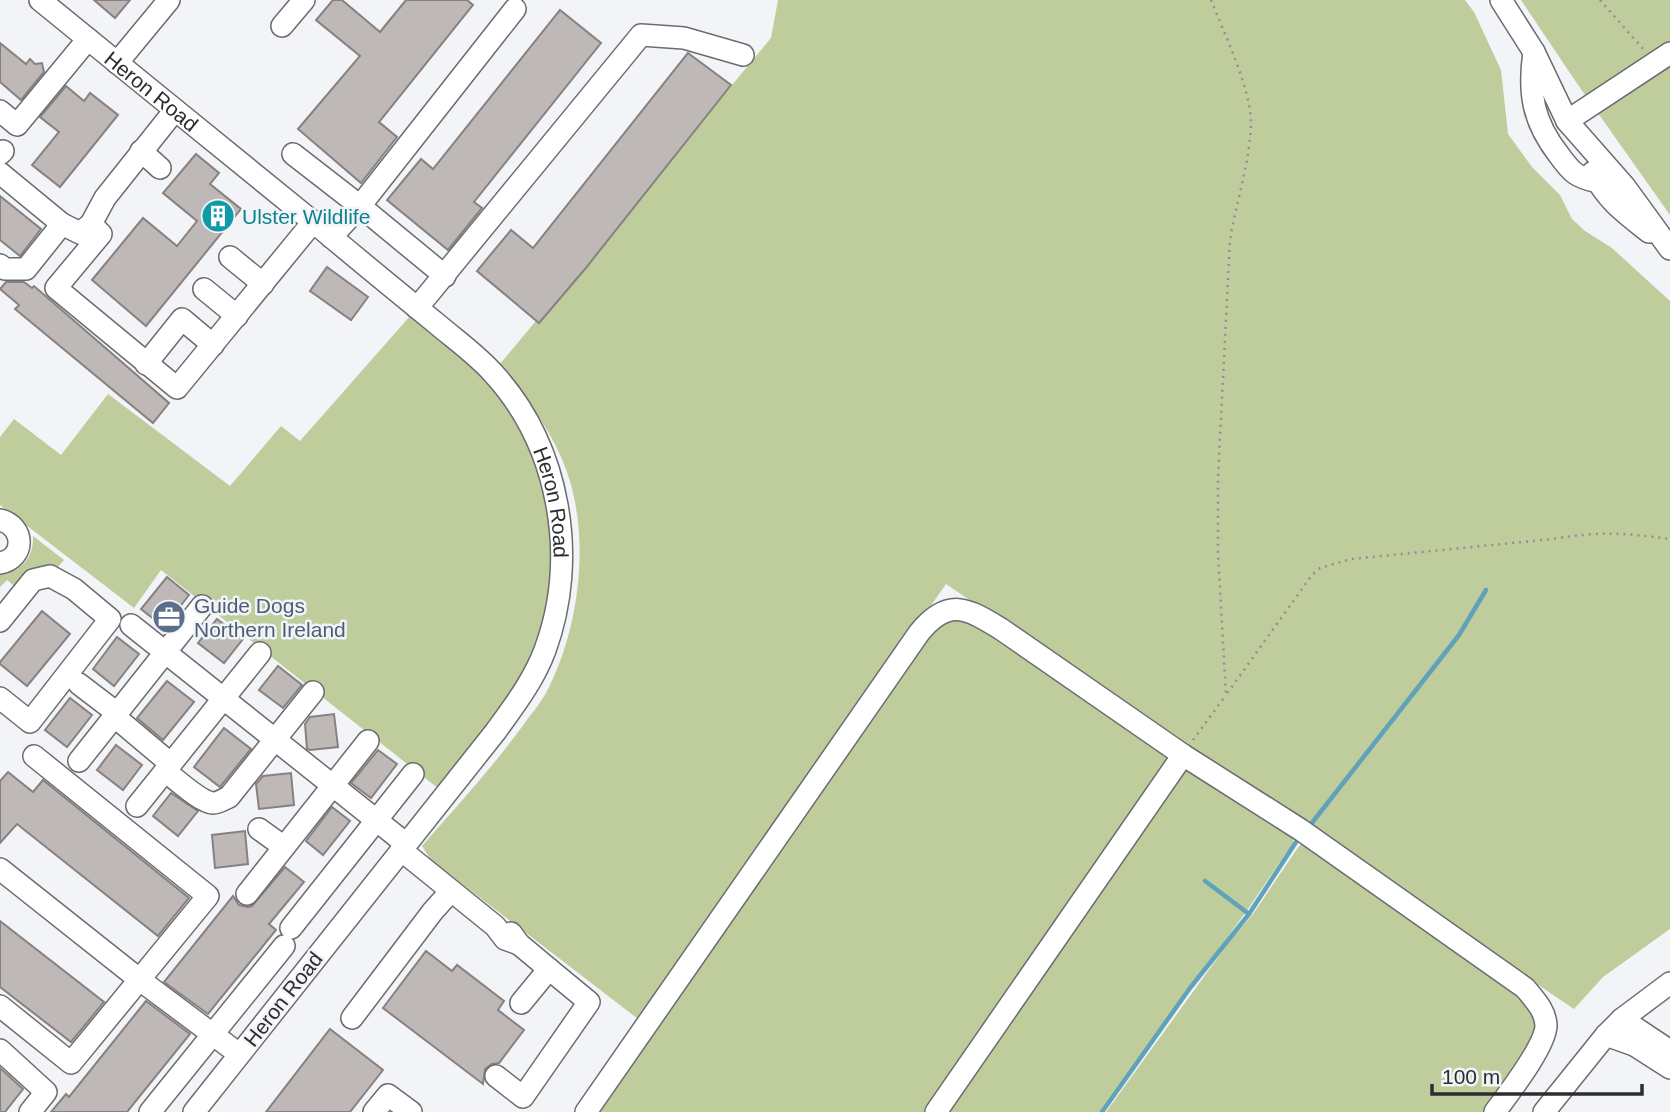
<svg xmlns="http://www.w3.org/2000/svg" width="1670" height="1112" viewBox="0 0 1670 1112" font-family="Arial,sans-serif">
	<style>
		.green { fill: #bfcc9c }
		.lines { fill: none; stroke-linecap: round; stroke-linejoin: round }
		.stream { stroke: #60a2ba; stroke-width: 4.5 }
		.building { fill: #beb8b7; stroke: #878181; stroke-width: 2 }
		.minor-casing { stroke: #6b6c70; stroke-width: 24 }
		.path { stroke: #8f9193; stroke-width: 2.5; stroke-dasharray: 2 5; stroke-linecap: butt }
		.minor { stroke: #fff; stroke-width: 21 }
		.labels { text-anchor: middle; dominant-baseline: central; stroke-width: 5; stroke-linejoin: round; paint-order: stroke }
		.street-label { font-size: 21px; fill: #2c2d2e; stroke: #f2f4f8 }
		.culture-label { font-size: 21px; fill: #0d838f; stroke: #f2f4f8; text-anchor: start }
		.service-label { font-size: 21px; fill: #4e5e75; stroke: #f2f4f8; text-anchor: start }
	</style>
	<rect width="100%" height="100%" fill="#f2f4f8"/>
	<g class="green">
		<path d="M778 0H1465L1474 12 1501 70 1508 134 1532 167 1560 195 1572 219 1585 231 1612 248 1670 301V929L1603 977 1574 1009 946 584 642 1022 431 860 422 846C457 806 493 767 524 724 531 714 540 704 546 693 579 631 591 540 567 472 553 432 526 397 500 364L771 38Z"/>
		<polygon points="1521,0 1670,0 1670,50 1660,57 1670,67 1670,215 1576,82"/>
		<polygon points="411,315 480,373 520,426 539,467 554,532 552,588 543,631 512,698 439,789 161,570 134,608 0,505 0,437 14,419 61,455 108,394 230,486 281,426 300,441"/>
		<path d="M33 536 64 560 58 567C37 565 30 572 17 588L7 580 0 587V573C21 573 34 557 33 536Z"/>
		<polygon points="964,613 1161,744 1170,759 931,1112 593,1112 932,622"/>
		<polygon points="1186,768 1294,832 1293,843 1248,909 1100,1112 938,1112"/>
		<polygon points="1307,841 1529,998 1537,1028 1491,1112 1106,1112 1229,942 1253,914 1299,846"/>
	</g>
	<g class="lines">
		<g class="stream">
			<polyline points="1308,828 1459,635 1486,590"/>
			<polyline points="1249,914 1298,839"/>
			<polyline points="1102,1112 1190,988 1249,914 1205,881"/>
		</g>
	</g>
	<g class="building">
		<polygon points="94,0 130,0 115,18"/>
		<polygon points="333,0 342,0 380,32 406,0 467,0 473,5 379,122 397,137 361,183 298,129 360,56 316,20"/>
		<polygon points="560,10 601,43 474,202 482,208 448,250 387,200 421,159 433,169"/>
		<polygon points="0,43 26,64 30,59 35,64 42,63 44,72 21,100 0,82"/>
		<polygon points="688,53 731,85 585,269 539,323 477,271 511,230 533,248"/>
		<polygon points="66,86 84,101 90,93 118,115 60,187 32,165 59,132 40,117"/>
		<polygon points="196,154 219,173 210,184 241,209 146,326 92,280 143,218 177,246 197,221 163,193"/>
		<polygon points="0,196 41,229 20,256 0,240"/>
		<polygon points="327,267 368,297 351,320 310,291"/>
		<polygon points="6,282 24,282 32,288 34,286 169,403 153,423 15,309 19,305 0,289"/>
		<polygon points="167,577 189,595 164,627 141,609"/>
		<polygon points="42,611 70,634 27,686 0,664 0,662"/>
		<polygon points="217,619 243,639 224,663 198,643"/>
		<polygon points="117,637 139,654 114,686 93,669"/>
		<polygon points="278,666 302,685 283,708 259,690"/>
		<polygon points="167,681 194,702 163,740 137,718"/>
		<polygon points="70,698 92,715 67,747 45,730"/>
		<polygon points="334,714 338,747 310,750 307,749 305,724 310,717"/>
		<polygon points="224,728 251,749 220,787 194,767"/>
		<polygon points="116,745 142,765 123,790 97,770"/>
		<polygon points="378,750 397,764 371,798 351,783"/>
		<polygon points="8,772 33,792 43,780 189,898 158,936 17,824 0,843 0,781"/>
		<polygon points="291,773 294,805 259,809 256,784 263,776"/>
		<polygon points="171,793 198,811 178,836 153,816"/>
		<polygon points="332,807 350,821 323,855 306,841"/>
		<polygon points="245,831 248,864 215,868 212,835"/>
		<polygon points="285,867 304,882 269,924 276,930 208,1014 164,982 233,896 239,905 248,907 252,906"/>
		<polygon points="0,921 104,1002 71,1042 0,987"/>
		<polygon points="426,951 452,971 457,965 504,1001 498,1010 524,1030 499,1063 492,1064 485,1069 483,1084 383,1008"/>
		<polygon points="146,1001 190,1034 127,1112 51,1112 66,1094 69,1097"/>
		<polygon points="330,1029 383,1070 350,1112 266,1112"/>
		<polygon points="0,1068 23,1089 5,1112 0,1112"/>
	</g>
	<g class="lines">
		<defs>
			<g id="minor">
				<path id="s1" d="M40 0C134 77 229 153 323 230 361 262 399 293 437 324 456 340 477 355 493 373 560 446 579 558 545 650 534 680 514 706 496 731L194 1112"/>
				<polyline points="1501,0 1534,52 1567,121 1625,187 1670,249"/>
				<polyline points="282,26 304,0"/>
				<path d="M1534 52C1528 93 1533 122 1559 155 1572 173 1576 177 1598 182"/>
				<polyline points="117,63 169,0"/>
				<polyline points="0,111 17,125 88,39"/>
				<polyline points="1567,121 1670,53"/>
				<polyline points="141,151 160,168"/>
				<polyline points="0,154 3,151"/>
				<polyline points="293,154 360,206 445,276"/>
				<path d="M1593 172C1605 199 1626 214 1649 232"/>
				<polyline points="0,173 62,224 80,233 91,224 105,198 175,110"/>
				<polyline points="91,224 101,234 56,288 177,388 313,222"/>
				<polyline points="331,237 360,206 515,9"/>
				<polyline points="230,257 263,284"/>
				<polyline points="0,265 5,269 26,269 62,224"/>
				<polyline points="204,289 237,316"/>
				<polyline points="417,308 641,35 684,38 743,55"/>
				<polyline points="146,364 182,319 213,345"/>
				<path d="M0 520C25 526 26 558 0 563"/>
				<polyline points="0,621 33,580 50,576 74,589 110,619 30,722 0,698"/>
				<polyline points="131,625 405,843"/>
				<polyline points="79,684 117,713"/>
				<polyline points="114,716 171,764"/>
				<path d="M1183 755 1301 830 1525 988C1534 999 1546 1011 1546 1026 1545 1047 1508 1094 1495 1112"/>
				<polyline points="79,761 202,606"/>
				<path d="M165 771C176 779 200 802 213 803 219 803 224 799 229 797L313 692"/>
				<polyline points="137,806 260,653"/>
				<polyline points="259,829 284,847"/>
				<polyline points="401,850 495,926 505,939 519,944"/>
				<polyline points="0,869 140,980 239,1054"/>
				<polyline points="247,894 368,741"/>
				<polyline points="291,928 413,774"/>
				<polyline points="511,933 519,944 549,969 521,1003"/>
				<polyline points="0,1006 71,1063 208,896 34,756"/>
				<polyline points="352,1018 433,911 451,891"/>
				<polyline points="1622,1019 1670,1051"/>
				<polyline points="1606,1035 1634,1045 1670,1068"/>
				<polyline points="0,1050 46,1092 30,1112"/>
				<polyline points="496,1076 523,1097 589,1002 549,969"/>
				<polyline points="150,1112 284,946"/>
				<polyline points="374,1112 388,1095 411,1112"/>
				<path d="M586 1112 919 633C948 597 967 608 1001 629L1183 755 936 1112"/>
				<polyline points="1544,1112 1606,1035 1622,1019 1670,983"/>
			</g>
		</defs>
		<use href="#minor" class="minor-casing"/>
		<g class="path">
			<path d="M1211 0C1224 33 1251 89 1251 123 1250 163 1236 202 1230 240L1218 478V554L1226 695 1312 575 1320 568 1351 559 1553 539C1598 531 1625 533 1670 539"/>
			<polyline points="1600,0 1644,50"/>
			<polyline points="1193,740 1226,695"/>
		</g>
		<use href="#minor" class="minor"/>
	</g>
	<defs>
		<symbol id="building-disc" viewBox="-11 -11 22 22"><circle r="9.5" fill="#0f9aa8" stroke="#f2f4f8"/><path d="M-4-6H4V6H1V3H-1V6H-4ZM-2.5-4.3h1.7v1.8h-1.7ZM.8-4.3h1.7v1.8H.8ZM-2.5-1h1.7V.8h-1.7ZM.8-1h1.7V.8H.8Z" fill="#fff"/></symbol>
		<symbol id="office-disc" viewBox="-11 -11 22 22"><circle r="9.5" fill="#5c6f8a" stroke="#f2f4f8"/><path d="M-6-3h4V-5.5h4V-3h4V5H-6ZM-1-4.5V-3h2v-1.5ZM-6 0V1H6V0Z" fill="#fff"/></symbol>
	</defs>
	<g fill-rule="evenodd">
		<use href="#building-disc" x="199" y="197" width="38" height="38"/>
		<use href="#office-disc" x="150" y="598" width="38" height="38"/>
	</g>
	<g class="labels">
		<g class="street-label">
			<text stroke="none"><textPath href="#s1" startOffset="144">Heron Road</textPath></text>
			<text stroke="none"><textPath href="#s1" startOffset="732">Heron Road</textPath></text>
			<text transform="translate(283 999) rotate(-52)">Heron Road</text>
		</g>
		<g class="culture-label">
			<text x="242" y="216">Ulster Wildlife</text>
		</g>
		<g class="service-label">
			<text x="194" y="605">Guide Dogs<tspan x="194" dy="24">Northern Ireland</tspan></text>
		</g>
	</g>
	<path d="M1432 1084v10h210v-10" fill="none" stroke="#2c2d2e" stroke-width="3.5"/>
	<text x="1442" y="1084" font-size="21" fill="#2c2d2e" stroke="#f2f4f8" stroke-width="5" paint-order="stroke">100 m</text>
</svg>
